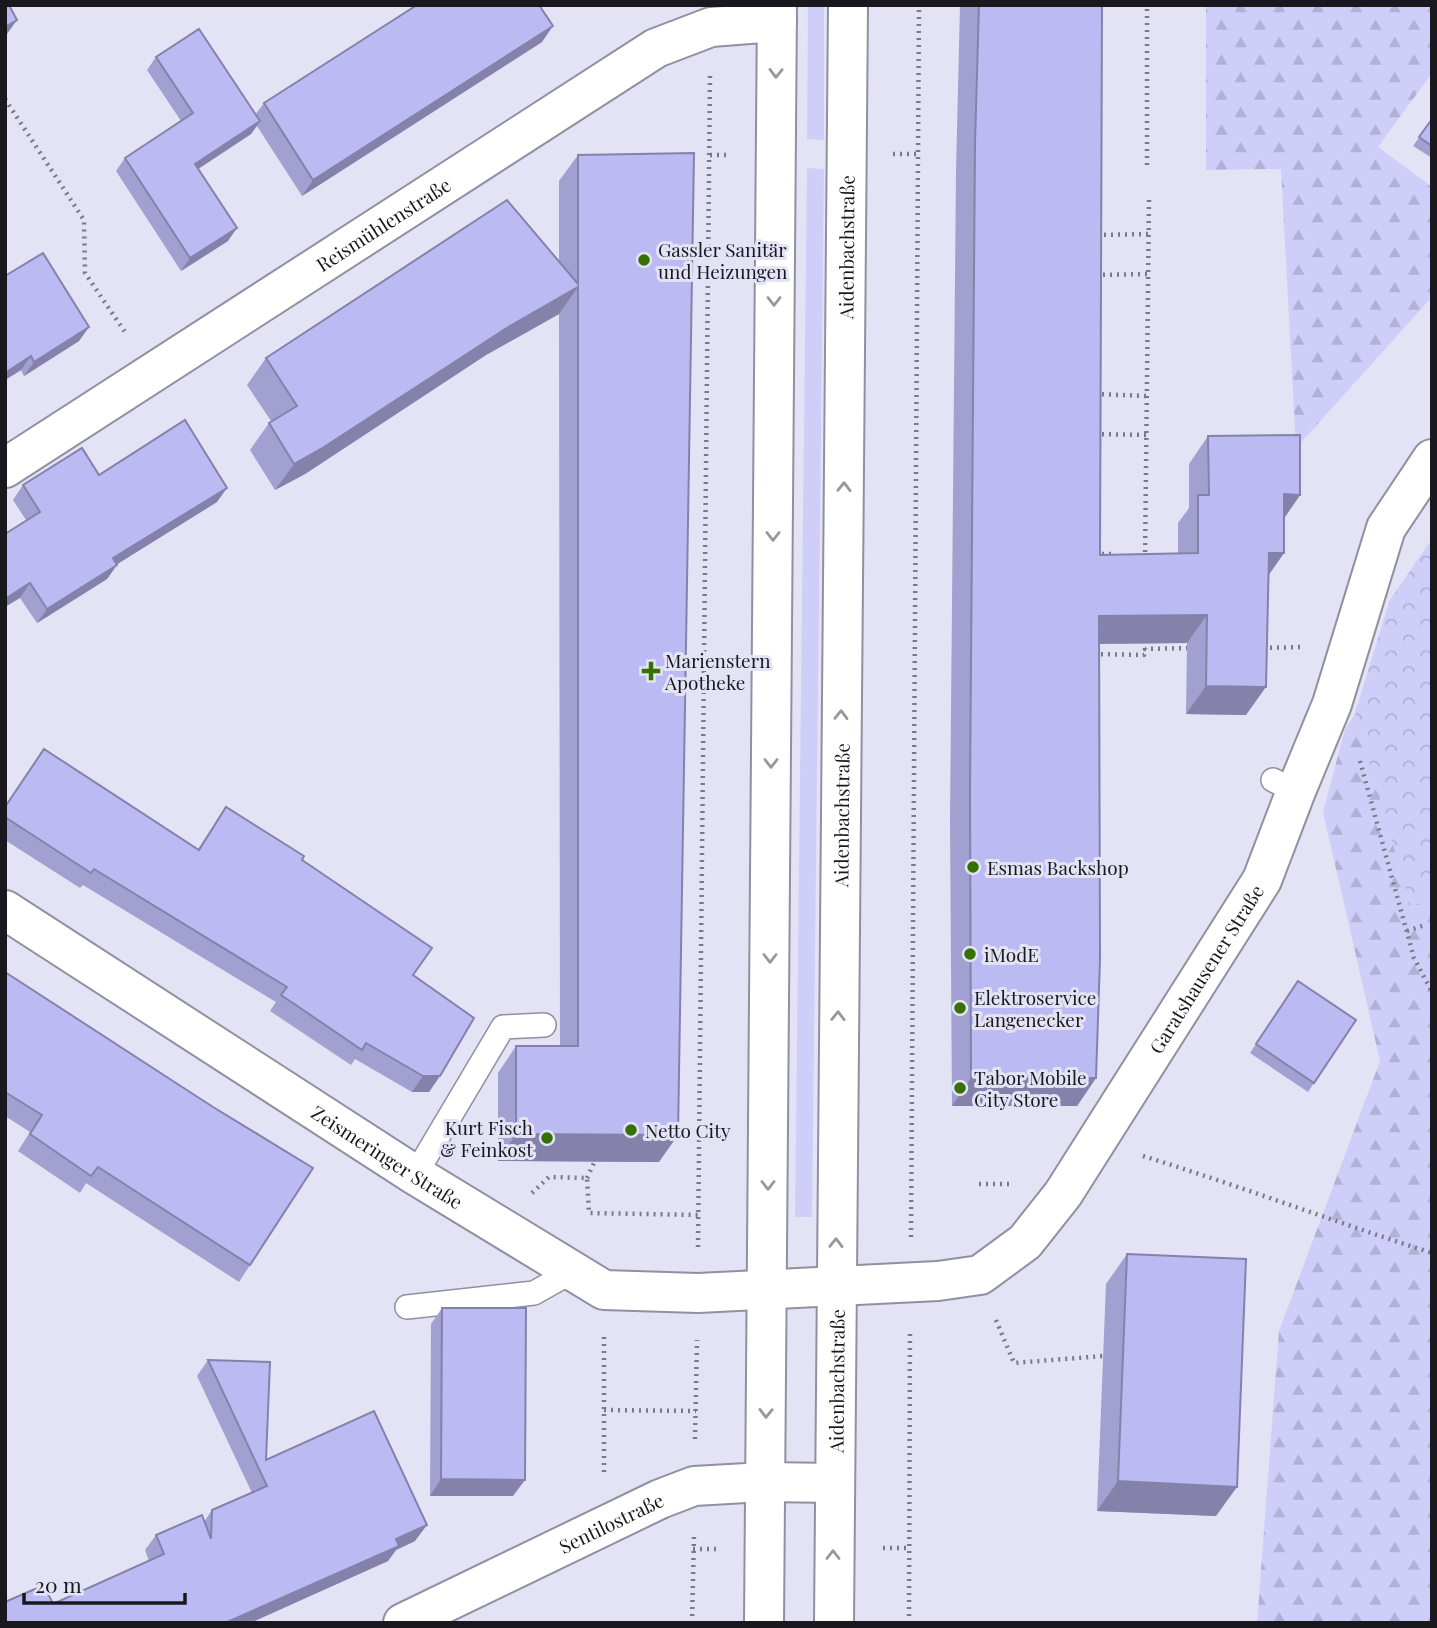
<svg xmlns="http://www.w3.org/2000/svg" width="1437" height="1628" viewBox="0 0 1437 1628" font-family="'Playfair Display',serif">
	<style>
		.grass { fill: #cfcef9 }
		.forest { fill: url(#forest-firs) }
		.park { fill: url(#park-crowns) }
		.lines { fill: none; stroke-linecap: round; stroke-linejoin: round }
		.lane-casing { stroke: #9090a0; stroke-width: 26 }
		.street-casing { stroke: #9090a0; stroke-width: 42 }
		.secondary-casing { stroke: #9090a0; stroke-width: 42 }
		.path { stroke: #7a7985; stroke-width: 4.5; stroke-dasharray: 2 5; stroke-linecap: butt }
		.lane { stroke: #fff; stroke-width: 23 }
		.street { stroke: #fff; stroke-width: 38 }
		.secondary { stroke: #fff; stroke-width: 38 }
		.wall { fill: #a2a0d1 }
		.shaded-wall { fill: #8482aa }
		.building { fill: #bcbaf3; stroke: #8482aa; stroke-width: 2 }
		.oneway { stroke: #98979a }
		.poi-dot { fill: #357102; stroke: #e3e3f5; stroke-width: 2.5 }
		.labels { text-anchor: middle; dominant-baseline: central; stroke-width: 6; stroke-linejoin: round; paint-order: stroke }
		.street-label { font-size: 19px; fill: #19181f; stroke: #e3e3f5 }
		.poi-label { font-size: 19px; fill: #19181f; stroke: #e3e3f5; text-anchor: start }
	</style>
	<defs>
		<pattern id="forest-firs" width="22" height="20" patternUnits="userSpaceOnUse" patternTransform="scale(1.75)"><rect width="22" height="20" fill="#cfcef9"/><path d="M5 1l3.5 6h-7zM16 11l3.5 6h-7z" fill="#b1b0d5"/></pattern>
		<pattern id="park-crowns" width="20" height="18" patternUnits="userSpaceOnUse" patternTransform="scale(1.75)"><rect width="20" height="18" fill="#cfcef9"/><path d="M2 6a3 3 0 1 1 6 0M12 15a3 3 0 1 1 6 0" fill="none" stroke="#b1b0d5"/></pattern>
	</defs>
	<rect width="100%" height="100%" fill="#e3e3f5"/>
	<g class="grass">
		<polygon points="808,5 824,5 824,140 807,139"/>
		<polygon points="807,168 824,169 812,1217 795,1217"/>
	</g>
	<g class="forest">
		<polygon points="1206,5 1432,5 1432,73 1378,147 1432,187 1432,297 1296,448 1281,169 1206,170"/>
		<polygon points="1432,539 1432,1623 1257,1623 1279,1331 1380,1061 1323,812 1345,729 1355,714 1390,600"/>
	</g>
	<polygon class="park" points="1432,539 1432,900 1411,906 1355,714 1390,600"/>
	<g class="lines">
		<defs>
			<g id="lane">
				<polyline points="1273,780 1296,791"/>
				<polyline points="415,1175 503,1027 544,1025"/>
				<polyline points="407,1307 534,1293 573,1271"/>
			</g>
			<g id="street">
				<path id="s1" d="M5 468 656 48 711 27 777 22"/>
				<path id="s2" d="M5 910 415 1175 604 1290 698 1293 938 1281 980 1275 1025 1242 1063 1194 1262 880 1296 791 1332 704 1386 528 1432 459"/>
				<path id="s3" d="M403 1623 660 1499 694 1486 765 1482 834 1483"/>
			</g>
			<g id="secondary">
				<polyline points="764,1623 777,5"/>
				<path id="s4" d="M834 1623 848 5"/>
			</g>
		</defs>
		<use href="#lane" class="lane-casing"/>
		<use href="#street" class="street-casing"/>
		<use href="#secondary" class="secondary-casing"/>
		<g class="path">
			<polyline points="5,99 84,220 85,273 127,335"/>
			<polyline points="893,154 916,154"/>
			<polyline points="710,155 730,155"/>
			<polyline points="1147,165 1147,5"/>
			<polyline points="1097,235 1148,234"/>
			<polyline points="1096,275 1148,274"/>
			<polyline points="1095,394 1147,396"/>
			<polyline points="1095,434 1146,435"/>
			<polyline points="1095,554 1114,554"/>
			<polyline points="1145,559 1149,199"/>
			<polyline points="1145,641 1145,649 1191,648"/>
			<polyline points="1263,648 1300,647"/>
			<polyline points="1094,654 1144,655 1145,649"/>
			<polyline points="1360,761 1414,958 1432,992"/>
			<polyline points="1407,931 1425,925"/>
			<path d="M1143 1156C1240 1186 1335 1222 1432 1253"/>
			<polyline points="587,1178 594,1163"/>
			<polyline points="979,1184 1009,1184"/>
			<polyline points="532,1193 549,1177 587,1178 589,1213 699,1215"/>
			<polyline points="911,1237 919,5"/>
			<polyline points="698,1247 710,76"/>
			<polyline points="996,1320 1014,1363 1103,1356"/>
			<polyline points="604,1410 696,1411"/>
			<polyline points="695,1439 697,1340"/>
			<polyline points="604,1472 604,1337"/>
			<polyline points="883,1548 909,1548"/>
			<polyline points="693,1549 717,1549"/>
			<polyline points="692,1623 694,1536"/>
			<polyline points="909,1623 910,1330"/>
		</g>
		<use href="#lane" class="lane"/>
		<use href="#street" class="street"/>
		<use href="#secondary" class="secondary"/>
	</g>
	<g class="wall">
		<polygon points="960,5 1102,5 1100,555 1178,554 1178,523 1189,508 1189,464 1208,436 1300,495 1284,518 1284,553 1269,575 1246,715 1186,714 1187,643 1099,644 1096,1078 1077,1106 952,1106 950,820 956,171"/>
		<polygon points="542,42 302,196 257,126 251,134 198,169 228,241 181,271 116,171 125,158 181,121 147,70 156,57 255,115 264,103"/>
		<polygon points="1432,119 1432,158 1413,146"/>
		<polygon points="578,155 659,1162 498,1161 498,1073 516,1046 560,1046 559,314 486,355 305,474 275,490 250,450 269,423 271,421 247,385 266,358 559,262 559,181"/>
		<polygon points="5,276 89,327 79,341 24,376 21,370 5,380"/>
		<polygon points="99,475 217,502 117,564 107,579 37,623 20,598 26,520 13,500 23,485"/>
		<polygon points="5,806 198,849 226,807 302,860 413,975 440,1076 429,1092 412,1092 355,1059 351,1065 270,1011 276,1002 83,885 80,888 5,840"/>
		<polygon points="5,972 250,1265 239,1282 86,1183 80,1193 18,1151 30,1132 5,1116"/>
		<polygon points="1298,981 1356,1020 1308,1092 1250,1053"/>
		<polygon points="1127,1254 1216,1516 1097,1511 1106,1284"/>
		<polygon points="442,1308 513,1496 430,1496 431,1324"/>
		<polygon points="208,1360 266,1460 415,1541 396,1550 388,1561 250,1623 5,1623 53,1604 149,1561 145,1550 156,1535 204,1522 212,1510 252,1493 197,1376"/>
	</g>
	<g class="shaded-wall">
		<polygon points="17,20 7,34 5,36 5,27"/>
		<polygon points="553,26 542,42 302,196 313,180"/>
		<polygon points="260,121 251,134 186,177 195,164"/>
		<polygon points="237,228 228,241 181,271 190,258"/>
		<polygon points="578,287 559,314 486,355 305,474 275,490 294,464 505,329"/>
		<polygon points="89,327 79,341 24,376 34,362"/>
		<polygon points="31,356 21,370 5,380 5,373"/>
		<polygon points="227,488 217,502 103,573 113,558"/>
		<polygon points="1284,494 1300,495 1281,523"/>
		<polygon points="1269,553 1284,553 1264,581"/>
		<polygon points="117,565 107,579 37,623 47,609"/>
		<polygon points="30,583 20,598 5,607 5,599"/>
		<polygon points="1207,615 1187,643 1079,644 1099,616"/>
		<polygon points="1206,686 1266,687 1246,715 1186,714"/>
		<polygon points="423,1076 440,1076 429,1092 412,1092"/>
		<polygon points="971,1078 1096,1078 1077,1106 952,1106"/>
		<polygon points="516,1134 678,1135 659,1162 498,1161"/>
		<polygon points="441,1479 525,1480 513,1496 430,1496"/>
		<polygon points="1118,1481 1237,1487 1216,1516 1097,1511"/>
		<polygon points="427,1525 415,1541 396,1550 388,1561 250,1623 225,1623 396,1539"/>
	</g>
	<g class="building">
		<polygon points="5,5 9,5 17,20 5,27"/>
		<polygon points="417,5 539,5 553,26 313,180 264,103"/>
		<polygon points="979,5 1102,5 1100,555 1198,553 1198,495 1209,495 1208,436 1300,435 1300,495 1284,494 1284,553 1269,553 1266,687 1206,686 1207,615 1099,616 1100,959 1096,1078 971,1078 970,792 975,143"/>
		<polygon points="199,29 260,121 195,164 237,228 190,258 125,158 193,113 156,57"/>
		<polygon points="1432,119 1432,146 1419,137"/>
		<polygon points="694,153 678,1135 516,1134 516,1046 578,1046 578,287 505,329 324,447 294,464 269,423 297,406 266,358 507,200 578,284 578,155"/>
		<polygon points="43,253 89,327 34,362 31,356 5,373 5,276"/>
		<polygon points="185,420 227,488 113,558 117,565 47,609 30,583 5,599 5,534 40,512 23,485 82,448 99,475"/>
		<polygon points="44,749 199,850 226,807 304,856 302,860 432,948 413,975 474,1018 440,1076 423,1076 366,1043 362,1050 281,995 287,987 94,869 91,873 5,817 5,807"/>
		<polygon points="5,972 213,1107 313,1168 250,1265 98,1167 91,1176 30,1134 42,1115 5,1092"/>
		<polygon points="1298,981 1356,1020 1314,1083 1256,1044"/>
		<polygon points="1127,1254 1246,1259 1237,1487 1118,1481"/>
		<polygon points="442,1308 526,1308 525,1480 441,1479"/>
		<polygon points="208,1360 270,1362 266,1460 374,1411 427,1525 396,1539 399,1546 225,1623 5,1623 5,1602 44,1585 53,1604 164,1554 156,1535 202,1515 211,1539 212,1510 267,1486"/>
	</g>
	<defs><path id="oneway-chevron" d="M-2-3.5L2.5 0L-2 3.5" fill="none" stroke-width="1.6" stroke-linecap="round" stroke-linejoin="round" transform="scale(1.75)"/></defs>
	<g class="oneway">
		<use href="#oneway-chevron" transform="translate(776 73) rotate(91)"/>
		<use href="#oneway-chevron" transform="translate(774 301) rotate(90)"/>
		<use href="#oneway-chevron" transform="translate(844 487) rotate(-89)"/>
		<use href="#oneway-chevron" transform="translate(773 536) rotate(90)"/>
		<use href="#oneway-chevron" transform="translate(841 715) rotate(-89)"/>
		<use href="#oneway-chevron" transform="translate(771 763) rotate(90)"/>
		<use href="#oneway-chevron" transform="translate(770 958) rotate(90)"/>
		<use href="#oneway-chevron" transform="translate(838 1016) rotate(-89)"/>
		<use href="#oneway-chevron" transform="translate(768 1185) rotate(90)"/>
		<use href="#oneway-chevron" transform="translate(836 1243) rotate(-89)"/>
		<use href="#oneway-chevron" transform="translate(766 1413) rotate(91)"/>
		<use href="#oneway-chevron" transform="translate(833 1555) rotate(-90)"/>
	</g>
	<g class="poi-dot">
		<circle cx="644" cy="260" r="7"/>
		<path d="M647.5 660.5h7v7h7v7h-7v7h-7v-7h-7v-7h7z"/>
		<circle cx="973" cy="867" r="7"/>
		<circle cx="970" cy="954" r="7"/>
		<circle cx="960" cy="1008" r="7"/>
		<circle cx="960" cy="1088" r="7"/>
		<circle cx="631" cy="1130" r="7"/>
		<circle cx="547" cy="1138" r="7"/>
	</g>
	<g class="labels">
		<g class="street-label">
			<text stroke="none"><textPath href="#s1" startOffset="450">Reismühlenstraße</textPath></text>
			<text stroke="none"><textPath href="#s4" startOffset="1376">Aidenbachstraße</textPath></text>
			<text stroke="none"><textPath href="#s4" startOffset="808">Aidenbachstraße</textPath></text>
			<text stroke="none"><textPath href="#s2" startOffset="1470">Garatshausener Straße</textPath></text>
			<text stroke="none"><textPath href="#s2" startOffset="455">Zeismeringer Straße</textPath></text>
			<text stroke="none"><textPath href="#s4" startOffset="242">Aidenbachstraße</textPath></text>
			<text stroke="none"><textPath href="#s3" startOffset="231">Sentilostraße</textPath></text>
		</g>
		<g class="poi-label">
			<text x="658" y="249">Gassler Sanitär<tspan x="658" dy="22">und Heizungen</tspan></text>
			<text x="665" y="660">Marienstern<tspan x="665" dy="22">Apotheke</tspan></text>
			<text x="987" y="867">Esmas Backshop</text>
			<text x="984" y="954">iModE</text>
			<text x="974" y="997">Elektroservice<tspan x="974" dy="22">Langenecker</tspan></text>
			<text x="974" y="1077">Tabor Mobile<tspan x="974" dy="22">City Store</tspan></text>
			<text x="533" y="1127" text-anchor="end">Kurt Fisch<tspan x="533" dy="22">&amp; Feinkost</tspan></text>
			<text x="645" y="1130">Netto City</text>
		</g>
	</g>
	<rect width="1437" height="1628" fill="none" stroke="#19181f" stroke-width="14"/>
	<path d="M24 1593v10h161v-10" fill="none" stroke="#19181f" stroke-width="3.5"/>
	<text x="35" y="1593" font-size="21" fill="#19181f" stroke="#e3e3f5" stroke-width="5" paint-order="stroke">20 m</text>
</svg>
